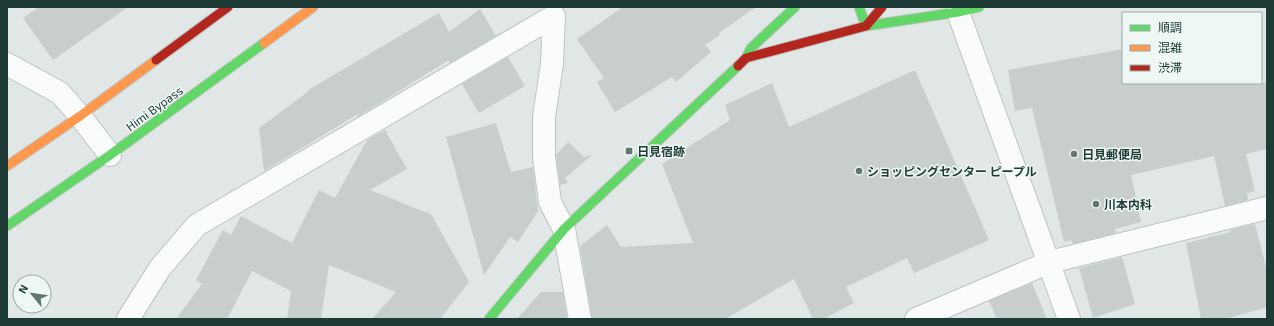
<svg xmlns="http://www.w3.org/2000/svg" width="1274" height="326" viewBox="0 0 1274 326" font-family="'Exo 2','Noto Sans JP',sans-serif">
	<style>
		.building { fill: #c8cecc }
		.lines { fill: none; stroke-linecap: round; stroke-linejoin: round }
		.street-casing { stroke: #bdc4c3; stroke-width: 24 }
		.fast-casing { stroke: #bdc5c3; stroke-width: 11 }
		.slow-casing { stroke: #bdc5c3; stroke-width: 11 }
		.jam-casing { stroke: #bdc5c3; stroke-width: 11 }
		.street { stroke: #fafbfb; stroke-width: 22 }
		.fast { stroke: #63d668; stroke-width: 9 }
		.slow { stroke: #ff974d; stroke-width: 9 }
		.jam { stroke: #b3261e; stroke-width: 9 }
		.poi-dot { fill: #627775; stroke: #eef7f4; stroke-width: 1.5 }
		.labels { text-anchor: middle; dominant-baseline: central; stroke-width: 3; stroke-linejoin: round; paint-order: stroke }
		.street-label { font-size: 12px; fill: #1e3b38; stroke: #eef7f4 }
		.poi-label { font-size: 12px; font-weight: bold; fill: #1e3b38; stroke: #eef7f4; text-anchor: start }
	</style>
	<rect width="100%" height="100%" fill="#e0e7e6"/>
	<g class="building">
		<polygon points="39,7 128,7 53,60 23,18"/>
		<polygon points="623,7 756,7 719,33 720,35 705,45 711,52 676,82 672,77 615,112 597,82 604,78 577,39"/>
		<polygon points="480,9 496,36 450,63 449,60 380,103 357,117 358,114 264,171 259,128 309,91 308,90 439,13 449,32"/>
		<polygon points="1123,49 1123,83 1267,83 1267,149 1246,154 1255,191 1247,193 1248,200 1225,206 1214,156 1131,175 1141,222 1115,229 1116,233 1073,244 1071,240 1064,242 1032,108 1015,111 1008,70"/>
		<polygon points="508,57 525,86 479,113 462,84"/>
		<polygon points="915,70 989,240 914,273 907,258 846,287 854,303 823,319 813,319 794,279 725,319 592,319 580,246 607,225 621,247 693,243 662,164 730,120 725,105 772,83 789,127"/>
		<polygon points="496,123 511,172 533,167 538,211 518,242 510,237 484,275 446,137"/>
		<polygon points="385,130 407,169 370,190 401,202 401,203 431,214 469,282 440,319 372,319 396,292 329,265 321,319 287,319 291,291 252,271 227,319 176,319 202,284 196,280 223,230 231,235 241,216 292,243 319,190 335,198 367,140"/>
		<polygon points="568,142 584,157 592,155 565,178 568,183 560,185 556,155"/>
		<polygon points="1255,224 1267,271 1267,307 1226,319 1201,319 1186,243 1231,232 1230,230"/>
		<polygon points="1122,257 1135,304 1093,318 1079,268"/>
		<polygon points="1032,283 1047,319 997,319 989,301"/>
		<polygon points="541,292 563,292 567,319 517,319"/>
	</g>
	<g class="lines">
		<defs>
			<g id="street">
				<polyline points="958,12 1069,319"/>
				<polyline points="7,64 60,93 80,116 110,155"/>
				<polyline points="128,319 160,268 197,225 554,16 552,64 544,117 544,157 550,202 564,229 580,319"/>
				<polyline points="916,319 1050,262 1267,208"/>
			</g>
			<g id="fast">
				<polyline points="859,7 866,26 958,12 979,7"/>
				<polyline points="746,58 751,48 795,7"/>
				<polyline points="7,226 110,155 264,43"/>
				<polyline points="489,319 564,229 738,66"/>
			</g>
			<g id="slow">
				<polyline points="264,43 313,7"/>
				<polyline points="7,166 80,116 156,60"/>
			</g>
			<g id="jam">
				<polyline points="156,60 228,7"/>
				<polyline points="738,66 746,58 866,26 882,7"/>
			</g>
		</defs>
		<use href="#street" class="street-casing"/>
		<use href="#fast" class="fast-casing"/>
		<use href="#slow" class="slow-casing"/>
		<use href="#jam" class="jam-casing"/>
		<use href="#street" class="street"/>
		<use href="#fast" class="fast"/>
		<use href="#slow" class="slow"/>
		<use href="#jam" class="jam"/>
	</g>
	<g class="poi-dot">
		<rect x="625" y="147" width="8" height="8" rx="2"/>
		<circle cx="1074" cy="154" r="4"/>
		<circle cx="859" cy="171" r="4"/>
		<circle cx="1096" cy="204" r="4"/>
	</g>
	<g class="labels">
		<g class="street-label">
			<text transform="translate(154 108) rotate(-36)">Himi Bypass</text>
		</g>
		<g class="poi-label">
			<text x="637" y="151">日見宿跡</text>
			<text x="1082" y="154">日見郵便局</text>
			<text x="867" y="171">ショッピングセンター ピープル</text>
			<text x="1104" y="204">川本内科</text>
		</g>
	</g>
	<rect width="1274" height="326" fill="none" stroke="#1e3b38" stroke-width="16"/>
	<rect x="1122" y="12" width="140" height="72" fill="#eef7f4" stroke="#9baca9"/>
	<rect x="1130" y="25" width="20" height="6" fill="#63d668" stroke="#9baca9"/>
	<text x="1158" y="32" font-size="12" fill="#1e3b38">順調</text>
	<rect x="1130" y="45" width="20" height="6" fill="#ff974d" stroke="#9baca9"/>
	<text x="1158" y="52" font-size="12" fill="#1e3b38">混雑</text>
	<rect x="1130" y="65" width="20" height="6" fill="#b3261e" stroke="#9baca9"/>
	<text x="1158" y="72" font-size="12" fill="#1e3b38">渋滞</text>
	<g transform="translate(32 294) rotate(299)"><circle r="19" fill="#eef7f4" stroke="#9baca9"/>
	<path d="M0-3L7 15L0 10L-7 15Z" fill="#627775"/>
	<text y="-6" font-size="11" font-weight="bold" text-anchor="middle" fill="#1e3b38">N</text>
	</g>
</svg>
